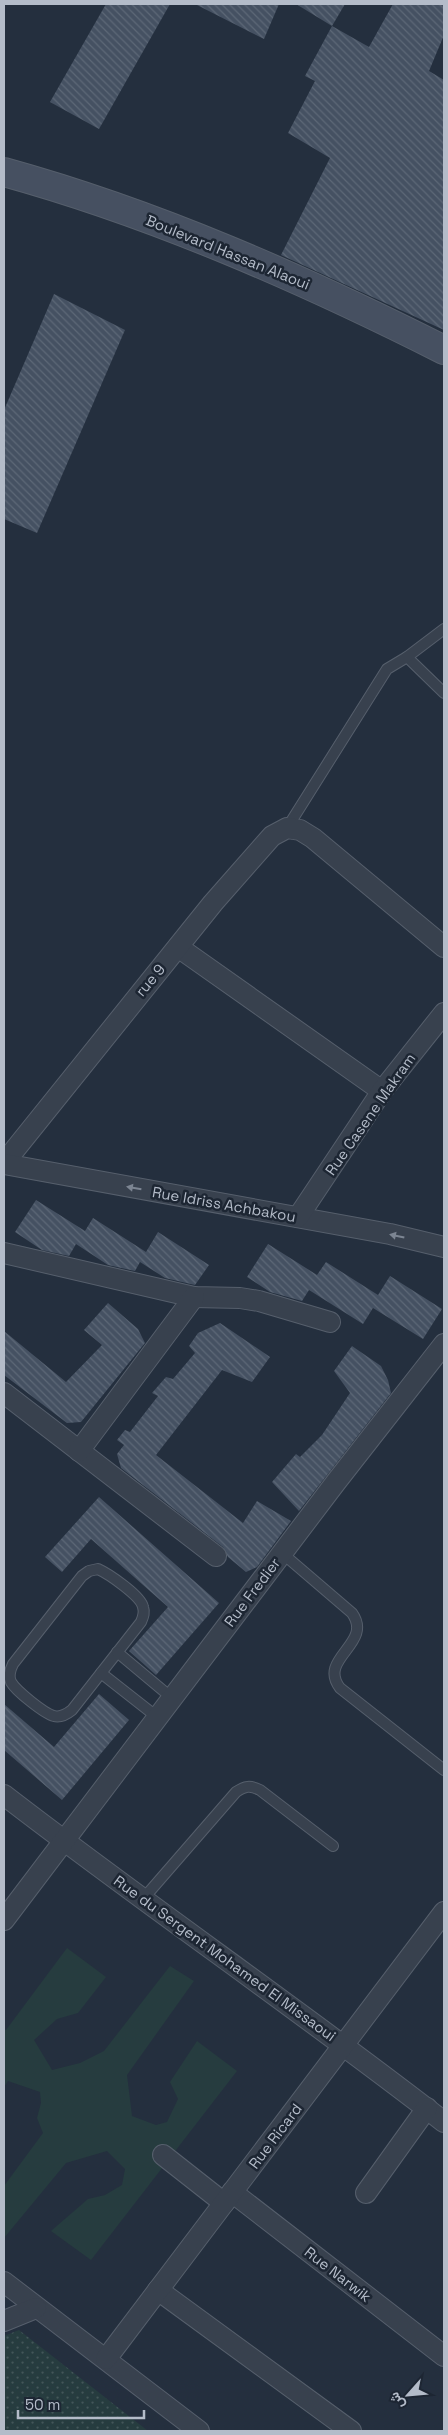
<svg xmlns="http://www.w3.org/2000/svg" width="448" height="2435" viewBox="0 0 448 2435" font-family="'Space Grotesk',Vazirmatn,sans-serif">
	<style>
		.grass { fill: url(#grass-dots) }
		.park { fill: #263c3f }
		.building { fill: url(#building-back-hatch) }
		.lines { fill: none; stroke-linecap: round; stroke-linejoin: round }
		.lane-casing { stroke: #565f6c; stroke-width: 12 }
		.street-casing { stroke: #565f6c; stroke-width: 22 }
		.secondary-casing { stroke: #565f6c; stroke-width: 30 }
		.lane { stroke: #38414e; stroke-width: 10 }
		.street { stroke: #38414e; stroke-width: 20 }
		.secondary { stroke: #465061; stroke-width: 28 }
		.oneway { fill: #7c8592 }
		.labels { text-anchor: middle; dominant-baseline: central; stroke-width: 5; stroke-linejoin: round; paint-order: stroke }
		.street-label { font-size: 15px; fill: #b4bcc9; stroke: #1d2633 }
	</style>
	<defs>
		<pattern id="grass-dots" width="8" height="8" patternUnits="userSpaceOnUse" patternTransform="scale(1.25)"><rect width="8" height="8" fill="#263c3f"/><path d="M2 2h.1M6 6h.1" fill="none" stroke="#435659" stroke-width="1.8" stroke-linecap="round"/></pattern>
		<pattern id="building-back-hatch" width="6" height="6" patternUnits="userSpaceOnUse" patternTransform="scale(1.25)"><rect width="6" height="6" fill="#455162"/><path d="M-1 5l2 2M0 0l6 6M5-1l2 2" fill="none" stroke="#5d6877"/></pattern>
	</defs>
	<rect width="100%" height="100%" fill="#242f3e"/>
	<polygon class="grass" points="19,2330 148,2431 4,2431 4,2336"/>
	<polygon class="park" points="67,1948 106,1977 78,2013 57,2019 34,2040 52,2070 80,2063 104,2051 170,1966 194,1981 127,2075 132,2116 156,2125 167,2122 178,2099 170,2082 197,2041 237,2071 91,2260 51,2231 88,2199 105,2195 122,2185 125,2169 107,2151 66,2163 4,2238 4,2186 43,2133 37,2118 41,2103 40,2092 8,2081 4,2087 4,2029 6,2030"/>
	<g class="building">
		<polygon points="106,4 170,4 99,129 50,102"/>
		<polygon points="195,4 279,4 264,39"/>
		<polygon points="296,4 345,4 332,26"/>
		<polygon points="393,4 444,4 444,35 429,71 444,80 444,330 281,255 330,158 288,133 315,81 305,76 332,26 369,47"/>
		<polygon points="54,294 125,330 37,533 4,519 4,410"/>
		<polygon points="36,1200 85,1231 93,1218 146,1252 158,1232 209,1265 195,1285 165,1278 140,1262 135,1271 108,1265 76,1244 69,1256 42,1250 15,1232"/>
		<polygon points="268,1244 317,1275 326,1262 378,1295 390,1276 442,1309 423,1339 373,1308 363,1324 309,1290 302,1301 270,1292 247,1277"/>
		<polygon points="108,1303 138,1329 145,1343 81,1422 67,1423 4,1375 4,1331 66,1382 102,1345 84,1330"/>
		<polygon points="220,1323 270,1357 252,1382 222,1370 156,1455 243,1523 257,1501 291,1521 257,1567 246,1572 228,1557 223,1547 121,1468 117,1454 124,1445 117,1440 125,1430 130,1432 158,1396 152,1393 166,1377 173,1379 195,1353 189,1346 198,1333"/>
		<polygon points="352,1346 381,1366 388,1380 391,1393 299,1511 272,1482 296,1454 300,1457 322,1435 350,1393 334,1371"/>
		<polygon points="99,1497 219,1603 156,1675 129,1651 168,1607 91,1539 62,1572 45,1557"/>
		<polygon points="99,1694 129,1720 62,1800 4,1750 4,1704 54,1747"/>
	</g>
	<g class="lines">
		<defs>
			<g id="lane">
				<polyline points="407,657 444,693"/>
				<polyline points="287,828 387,669 407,657 444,629"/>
				<path d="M282 1553 352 1613C374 1644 317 1658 340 1688L444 1770"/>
				<path d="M98 1569C109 1574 141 1596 143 1607 145 1613 143 1617 141 1622L72 1710C67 1714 61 1718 54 1716 45 1714 16 1691 11 1682 8 1676 10 1670 13 1664L82 1576 89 1571Z"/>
				<polyline points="117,1652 172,1698"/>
				<polyline points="101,1673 157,1717"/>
				<path d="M143 1899 236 1792C245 1786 250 1785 260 1790L333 1846"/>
			</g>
			<g id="street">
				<polyline points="178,947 382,1091"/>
				<polyline points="4,1163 213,903 272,836 287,828 300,830 313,838 444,947"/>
				<polyline points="4,1164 390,1234 444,1247"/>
				<polyline points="298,1217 382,1091 444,1013"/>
				<polyline points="4,1253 194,1297 240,1298 259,1301 330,1322"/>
				<polyline points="4,1393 216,1556"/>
				<polyline points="79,1451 194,1297"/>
				<path d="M4 1795C149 1907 300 2010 444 2122"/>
				<polyline points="4,1920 336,1482 444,1344"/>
				<polyline points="163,2155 224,2203"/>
				<polyline points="232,2192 444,2356"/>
				<polyline points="366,2193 427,2108"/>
				<polyline points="4,2282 199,2431"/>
				<polyline points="158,2290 351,2431"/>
				<polyline points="4,2321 36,2308"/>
				<polyline points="106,2359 444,1912"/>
			</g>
			<path id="secondary" d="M4 172C156 214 303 279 444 350"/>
		</defs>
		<use href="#lane" class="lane-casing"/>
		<use href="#street" class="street-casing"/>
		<use href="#secondary" class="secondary-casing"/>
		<use href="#lane" class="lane"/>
		<use href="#street" class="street"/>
		<use href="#secondary" class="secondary"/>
	</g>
	<defs><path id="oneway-solid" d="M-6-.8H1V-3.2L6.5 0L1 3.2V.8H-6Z" transform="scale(1.25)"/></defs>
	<g class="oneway">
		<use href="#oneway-solid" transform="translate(134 1188) rotate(-170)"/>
		<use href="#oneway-solid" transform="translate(397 1236) rotate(-168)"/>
	</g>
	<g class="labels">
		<g class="street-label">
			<text transform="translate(228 252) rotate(22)">Boulevard Hassan Alaoui</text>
			<text transform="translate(150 980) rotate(-50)">rue 9</text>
			<text transform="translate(370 1114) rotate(-55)">Rue Casene Makram</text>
			<text transform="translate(224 1204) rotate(10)">Rue Idriss Achbakou</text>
			<text transform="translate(252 1592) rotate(-53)">Rue Fredier</text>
			<text transform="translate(225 1958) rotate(36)">Rue du Sergent Mohamed El Missaoui</text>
			<text transform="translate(275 2136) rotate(-53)">Rue Ricard</text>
			<text transform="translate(338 2274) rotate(38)">Rue Narwik</text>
		</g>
	</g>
	<rect width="448" height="2435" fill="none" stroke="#b4bcc9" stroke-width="10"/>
	<g transform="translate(408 2395) rotate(243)" stroke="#1d2633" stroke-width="4" paint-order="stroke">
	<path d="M0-4L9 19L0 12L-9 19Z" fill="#b4bcc9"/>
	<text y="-8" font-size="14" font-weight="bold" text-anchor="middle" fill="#b4bcc9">ش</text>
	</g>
	<path d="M18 2410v8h126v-8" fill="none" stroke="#b4bcc9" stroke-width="2.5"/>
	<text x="25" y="2410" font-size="15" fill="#b4bcc9" stroke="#1d2633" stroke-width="4" paint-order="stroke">50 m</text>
</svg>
